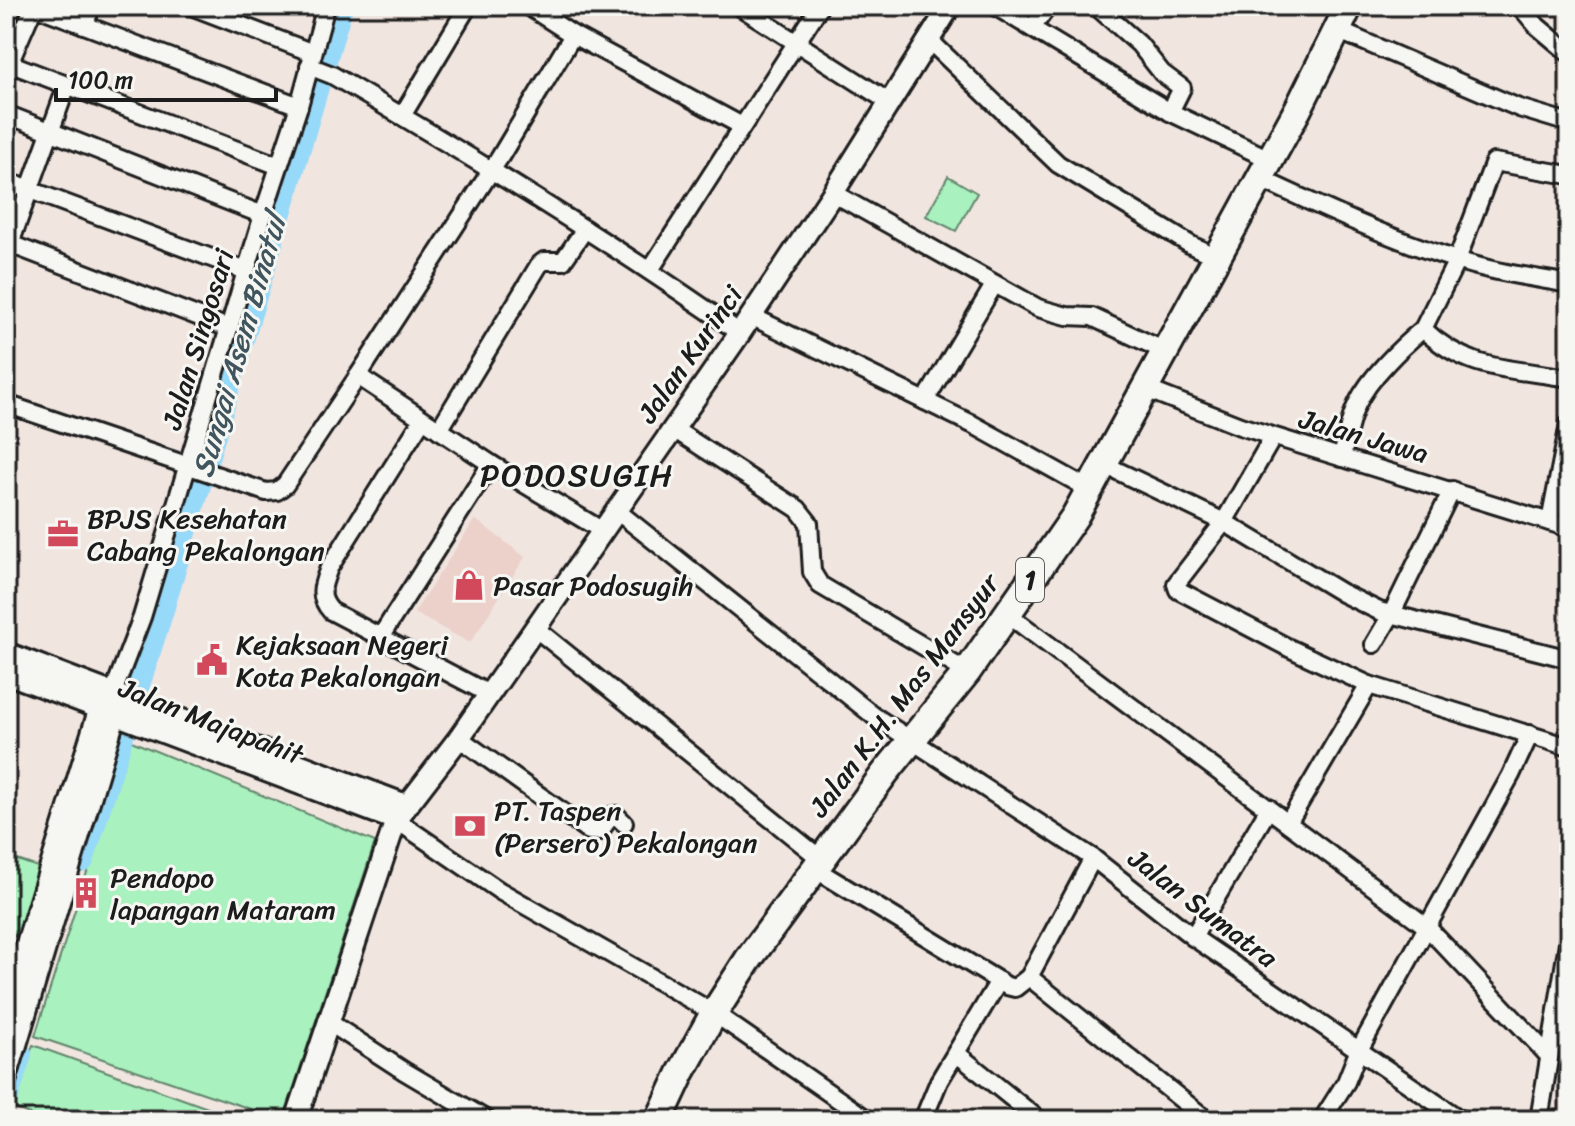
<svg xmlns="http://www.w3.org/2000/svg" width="1575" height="1126" viewBox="0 0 1575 1126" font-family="Sriracha,sans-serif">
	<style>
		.built { fill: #ebd1ca }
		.green { fill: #a9f1be; stroke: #62866d; stroke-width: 2 }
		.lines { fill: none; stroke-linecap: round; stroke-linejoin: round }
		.river { stroke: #97d9f9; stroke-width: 26 }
		.minor-casing { stroke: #1c1c1c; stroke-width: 22 }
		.tertiary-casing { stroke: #1c1c1c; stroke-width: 26 }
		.trunk-casing { stroke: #1c1c1c; stroke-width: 32 }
		.minor { stroke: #f6f6f2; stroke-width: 16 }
		.tertiary { stroke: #f6f6f2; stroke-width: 20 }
		.trunk { stroke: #f6f6f2; stroke-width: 26 }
		.labels { text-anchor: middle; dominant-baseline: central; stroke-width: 6; stroke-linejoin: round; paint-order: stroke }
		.shield { fill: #f6f6f2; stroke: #5d5d5c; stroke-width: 2 }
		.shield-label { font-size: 26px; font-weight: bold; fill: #1c1c1c }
		.street-label { font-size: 28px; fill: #1c1c1c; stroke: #f6f6f2 }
		.poi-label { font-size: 28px; fill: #1c1c1c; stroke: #f6f6f2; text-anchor: start }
		.water-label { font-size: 30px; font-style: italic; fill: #41555e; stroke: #f6f6f2 }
		.quarter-label { font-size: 32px; letter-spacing: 2px; fill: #1c1c1c; stroke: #f6f6f2 }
	</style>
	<rect width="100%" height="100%" fill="#f1e5e0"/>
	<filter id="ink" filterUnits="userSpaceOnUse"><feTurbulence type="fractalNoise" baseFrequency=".0125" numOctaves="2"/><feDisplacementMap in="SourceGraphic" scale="16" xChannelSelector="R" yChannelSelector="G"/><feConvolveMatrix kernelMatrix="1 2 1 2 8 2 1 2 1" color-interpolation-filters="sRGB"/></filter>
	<g filter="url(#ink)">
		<polygon class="built" points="475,519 525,557 470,643 414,613"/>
		<g class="green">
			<polygon points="948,176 977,193 956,231 926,216"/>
			<polygon points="129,740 375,842 283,1120 35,1036"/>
			<polygon points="6,856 49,871 29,941 6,933"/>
			<polygon points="33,1045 241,1120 44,1120 11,1107"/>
		</g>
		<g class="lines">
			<g class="river">
				<polyline points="81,860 160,613 340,6"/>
				<polyline points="6,1096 19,1054"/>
			</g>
			<defs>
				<g id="minor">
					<polyline points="34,6 299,106"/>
					<polyline points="191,6 313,53"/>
					<polyline points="528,6 573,35 742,126"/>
					<polyline points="739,6 889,102"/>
					<polyline points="995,6 1170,112 1269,159"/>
					<polyline points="1096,6 1139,44 1162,73 1182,88 1170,112"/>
					<polyline points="1520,6 1537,26 1569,53"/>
					<polyline points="84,25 92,6"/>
					<polyline points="1032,28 1048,6"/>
					<polyline points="1337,30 1519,108 1569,123"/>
					<polyline points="930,41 1058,164 1191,245 1216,257"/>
					<polyline points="6,62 279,166"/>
					<path d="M309 66 332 75C471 156 608 240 740 333"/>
					<polyline points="6,71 34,6"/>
					<polyline points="6,114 263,215"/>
					<polyline points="402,116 468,6"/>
					<path d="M1259 178C1323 208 1386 237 1454 259 1491 272 1531 277 1569 284"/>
					<polyline points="6,181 246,271"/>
					<polyline points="833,193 1038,308 1067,316 1092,317 1165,351"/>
					<polyline points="10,244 228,328"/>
					<polyline points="7,252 67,85"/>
					<polyline points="650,270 820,6"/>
					<polyline points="751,316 972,424 1091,490"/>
					<polyline points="1423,329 1457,260 1494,162 1569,175"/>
					<polyline points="358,376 500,157 573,35"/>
					<polyline points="1146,389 1240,426 1569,528"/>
					<polyline points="925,401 994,285"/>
					<polyline points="6,404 266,492 277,491 285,485 358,376 491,464 603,531"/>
					<path d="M422 420 329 568C323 584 317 596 331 611L489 694"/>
					<polyline points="672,428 798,509 809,523 812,572 820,585 967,672"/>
					<polyline points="439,430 539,265 544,261 563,261 585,229"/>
					<polyline points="1273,437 1224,522 1176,584 1178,590 1289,648 1369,685 1569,747"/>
					<path d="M1342 458C1346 440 1349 421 1357 404 1369 378 1401 347 1423 329 1468 372 1511 368 1569 378"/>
					<polyline points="1105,465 1224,522 1342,593 1379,611 1569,659"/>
					<polyline points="617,511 874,716 1093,858 1193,937 1461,1120"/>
					<polyline points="1550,522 1569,424"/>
					<polyline points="1006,613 1427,927 1549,1056"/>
					<polyline points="535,628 822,860"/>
					<polyline points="381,636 491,464"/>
					<polyline points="1374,644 1391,615 1452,490"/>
					<polyline points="116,685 142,617 263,215 299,106 326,6"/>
					<polyline points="459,738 589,831 600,831 611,816 616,815 624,823"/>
					<polyline points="396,820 500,891 714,1013 868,1120"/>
					<polyline points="1288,823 1369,685"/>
					<polyline points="815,869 1007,986 1015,988 1029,977 1093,858"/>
					<polyline points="1193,937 1269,808"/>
					<polyline points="1029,977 1207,1120"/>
					<polyline points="327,1021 404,1071 487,1120"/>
					<polyline points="956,1053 1039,1120"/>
					<polyline points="923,1120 939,1081 999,981"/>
					<polyline points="1322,1120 1346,1082 1358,1052 1511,775 1530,734"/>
					<polyline points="1539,1120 1569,937"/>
				</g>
				<g id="tertiary">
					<polyline points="6,653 406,805"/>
					<polyline points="6,673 396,820"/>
					<polyline points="6,1011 103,698"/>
					<polyline points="6,1078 118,705"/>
					<polyline points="296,1120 396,820 459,738 740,333 833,193 950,6"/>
				</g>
				<polyline id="trunk" points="659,1120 681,1073 714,1013 748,960 885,773 967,672 1075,516 1298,109 1349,6"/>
			</defs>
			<use href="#minor" class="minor-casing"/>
			<use href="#tertiary" class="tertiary-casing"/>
			<use href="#trunk" class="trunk-casing"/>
			<use href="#minor" class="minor"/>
			<use href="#tertiary" class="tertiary"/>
			<use href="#trunk" class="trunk"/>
		</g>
	</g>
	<defs>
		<symbol id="office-bare" viewBox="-9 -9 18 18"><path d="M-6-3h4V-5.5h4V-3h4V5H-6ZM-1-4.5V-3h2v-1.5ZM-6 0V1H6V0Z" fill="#d1495b" stroke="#f6f6f2" stroke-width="2.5" paint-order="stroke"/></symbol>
		<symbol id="shop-bare" viewBox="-9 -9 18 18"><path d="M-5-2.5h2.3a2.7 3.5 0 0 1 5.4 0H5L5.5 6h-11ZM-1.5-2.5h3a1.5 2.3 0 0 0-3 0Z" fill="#d1495b" stroke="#f6f6f2" stroke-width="2.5" paint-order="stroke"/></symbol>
		<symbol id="civic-bare" viewBox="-9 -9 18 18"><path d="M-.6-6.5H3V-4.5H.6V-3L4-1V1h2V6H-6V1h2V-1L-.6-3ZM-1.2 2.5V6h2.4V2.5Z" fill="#d1495b" stroke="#f6f6f2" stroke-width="2.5" paint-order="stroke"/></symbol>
		<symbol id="bank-bare" viewBox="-9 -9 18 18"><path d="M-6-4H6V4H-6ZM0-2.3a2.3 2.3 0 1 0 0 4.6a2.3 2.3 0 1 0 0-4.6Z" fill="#d1495b" stroke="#f6f6f2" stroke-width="2.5" paint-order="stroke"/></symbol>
		<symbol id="building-bare" viewBox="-9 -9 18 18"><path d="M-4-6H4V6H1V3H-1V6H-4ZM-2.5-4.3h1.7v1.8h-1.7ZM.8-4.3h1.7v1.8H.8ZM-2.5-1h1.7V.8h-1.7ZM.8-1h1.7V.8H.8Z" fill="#d1495b" stroke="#f6f6f2" stroke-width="2.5" paint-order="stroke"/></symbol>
	</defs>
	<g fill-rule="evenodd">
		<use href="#office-bare" x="41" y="512" width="44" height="44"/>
		<use href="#shop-bare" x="447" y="563" width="44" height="44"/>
		<use href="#civic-bare" x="190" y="638" width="44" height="44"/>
		<use href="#bank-bare" x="448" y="804" width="44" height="44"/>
		<use href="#building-bare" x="64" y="871" width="44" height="44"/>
	</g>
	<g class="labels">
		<rect class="shield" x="1016" y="558" width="28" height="44" rx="6"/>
		<g class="shield-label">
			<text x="1030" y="580">1</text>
		</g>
		<g class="street-label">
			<text transform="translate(198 339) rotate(-73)">Jalan Singosari</text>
			<text transform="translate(690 354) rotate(-55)">Jalan Kurinci</text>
			<text transform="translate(1364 436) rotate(16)">Jalan Jawa</text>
			<text transform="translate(904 695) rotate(-53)">Jalan K.H. Mas Mansyur</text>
			<text transform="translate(211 721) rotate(21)">Jalan Majapahit</text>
			<text transform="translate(1203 908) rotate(37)">Jalan Sumatra</text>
		</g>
		<g class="poi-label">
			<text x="87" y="518">BPJS Kesehatan<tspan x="87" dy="32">Cabang Pekalongan</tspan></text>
			<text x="493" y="585">Pasar Podosugih</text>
			<text x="236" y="644">Kejaksaan Negeri<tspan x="236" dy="32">Kota Pekalongan</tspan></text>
			<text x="494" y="810">PT. Taspen<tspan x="494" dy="32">(Persero) Pekalongan</tspan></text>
			<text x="110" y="877">Pendopo<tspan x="110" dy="32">lapangan Mataram</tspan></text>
		</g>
		<g class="water-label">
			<text transform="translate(239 346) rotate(-74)">Sungai Asem Binatul</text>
		</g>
		<g class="quarter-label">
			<text x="577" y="475">PODOSUGIH</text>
		</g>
	</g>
	<rect width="1575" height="1126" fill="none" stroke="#f6f6f2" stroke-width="32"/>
	<rect x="16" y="16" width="1543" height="1094" fill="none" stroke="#1c1c1c" stroke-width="3" filter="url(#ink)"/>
	<path d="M56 88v12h220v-12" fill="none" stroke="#1c1c1c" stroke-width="4"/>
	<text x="68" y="88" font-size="24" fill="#1c1c1c" stroke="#f6f6f2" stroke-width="6" paint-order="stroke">100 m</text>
</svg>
